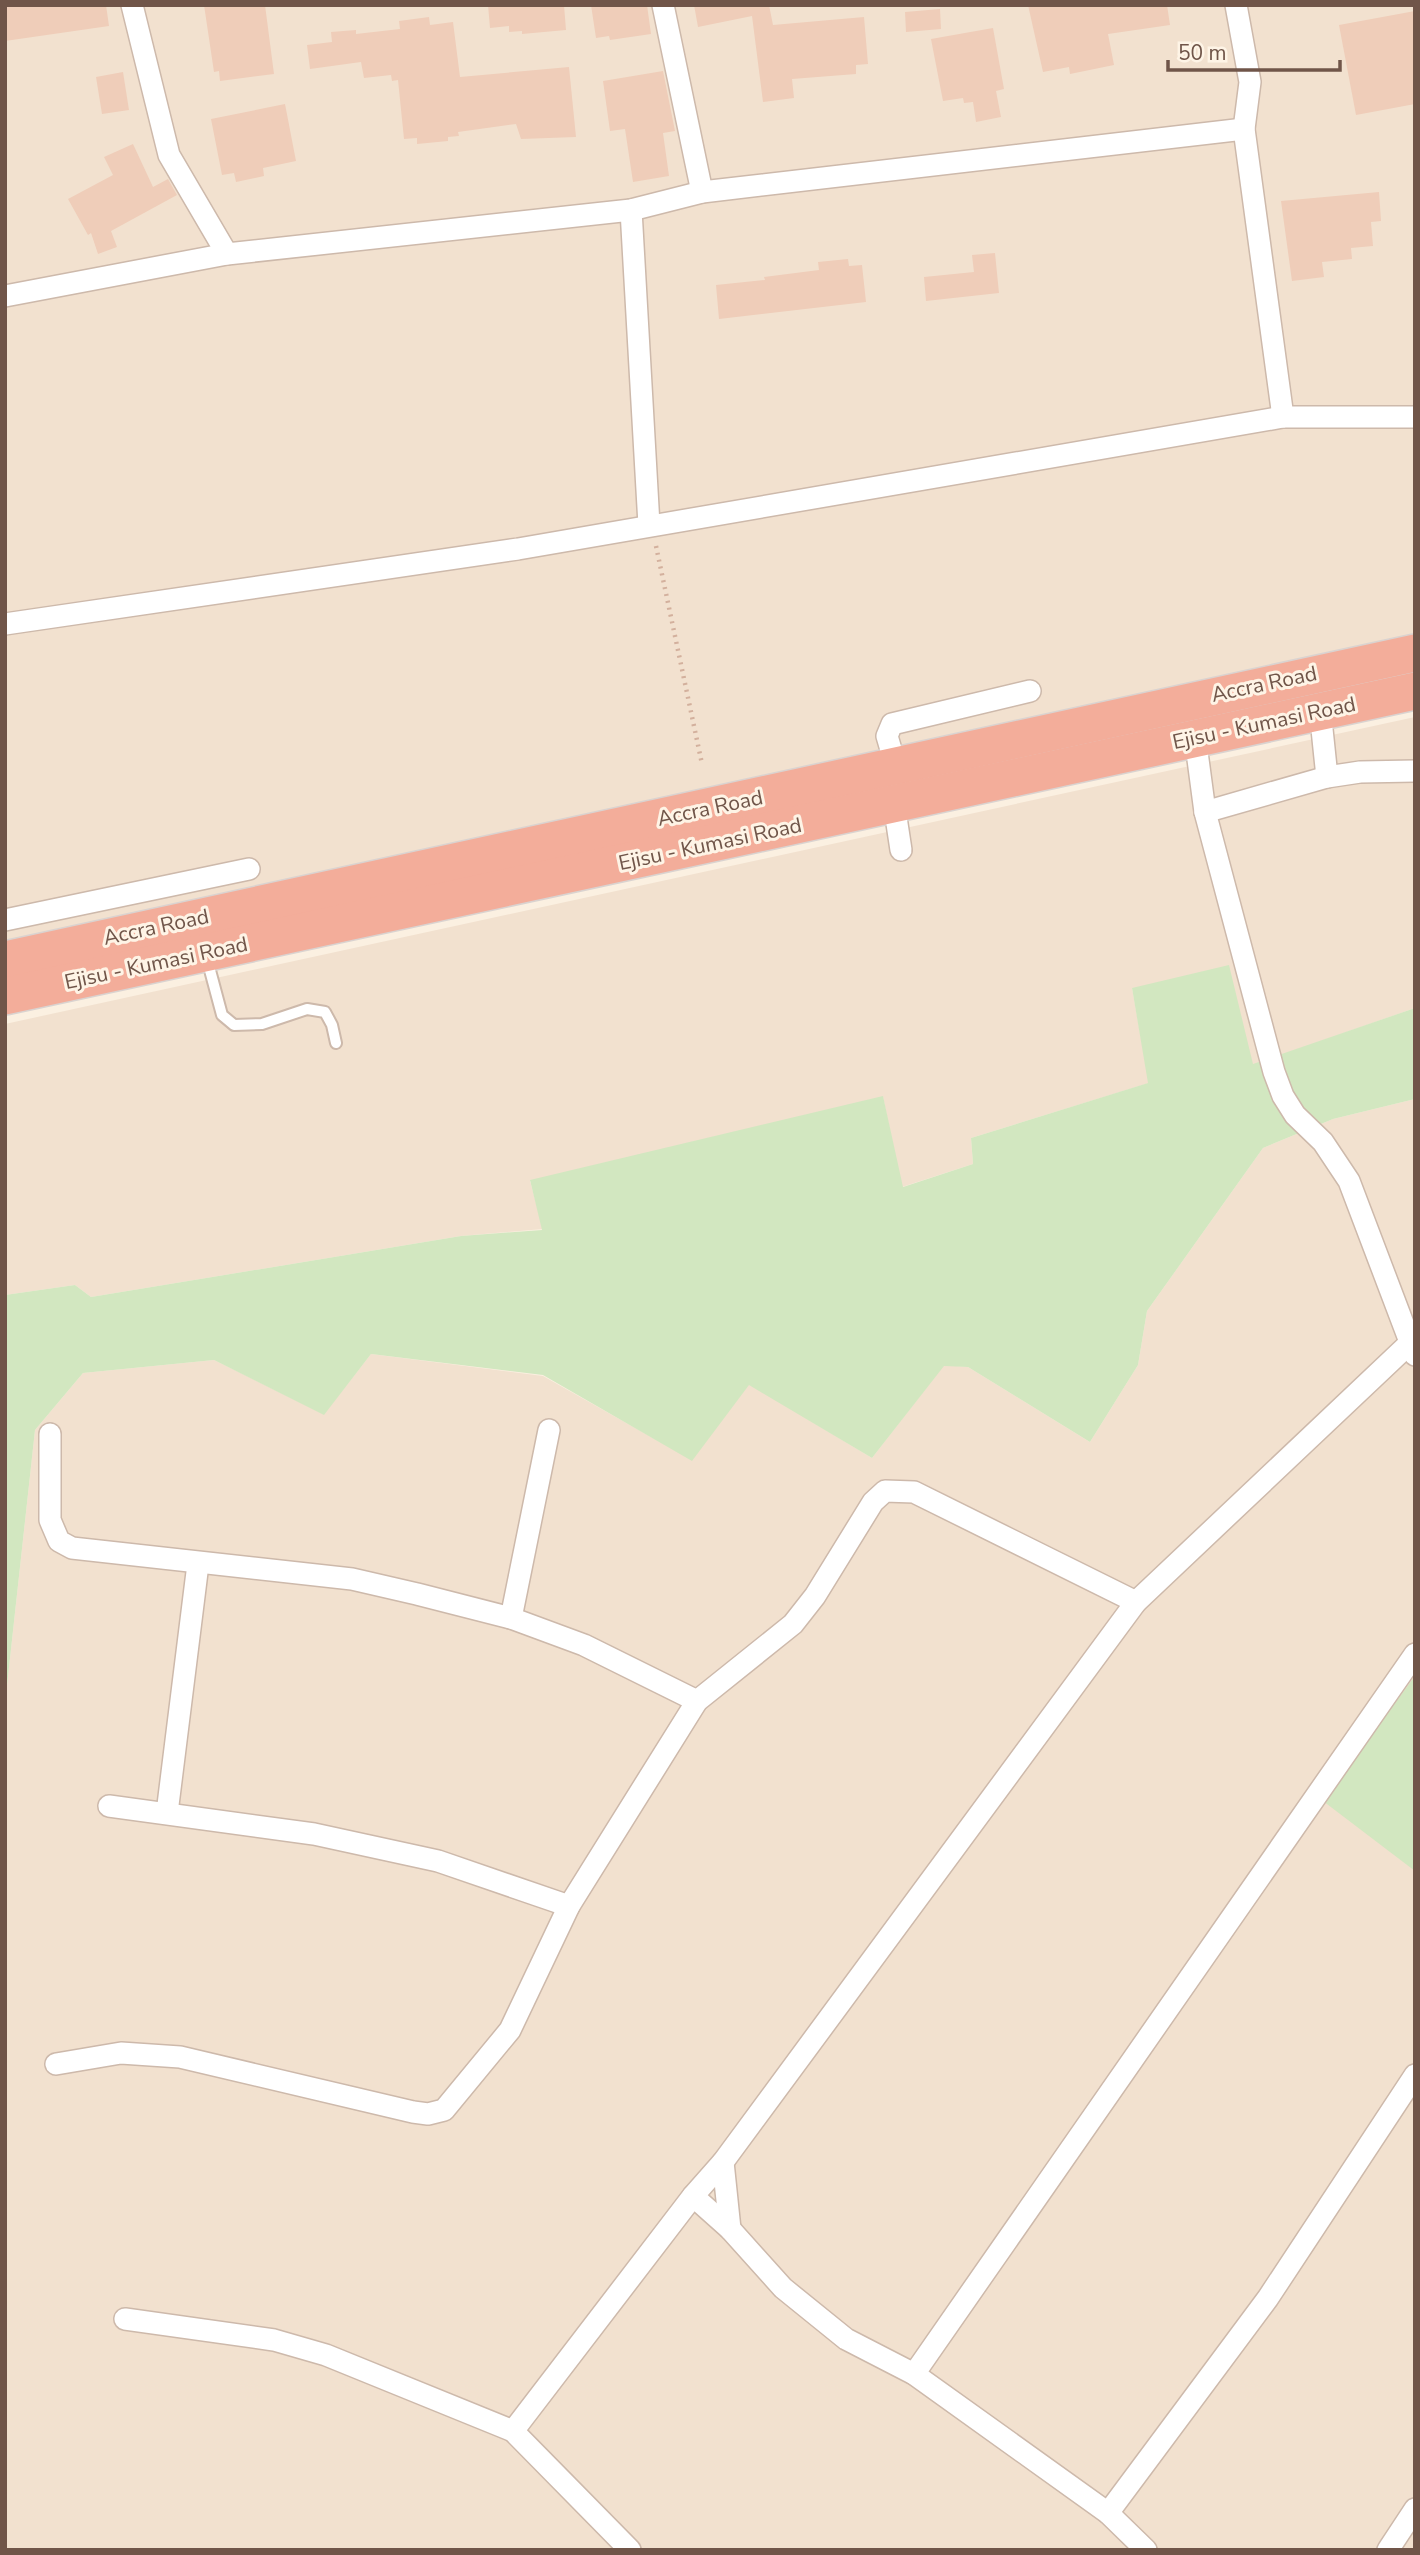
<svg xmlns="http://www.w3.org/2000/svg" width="1420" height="2555" viewBox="0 0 1420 2555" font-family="'Nunito Sans',sans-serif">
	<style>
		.residential { fill: #f2e1cf }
		.green { fill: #d2e7c0 }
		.building { fill: #efcdb9 }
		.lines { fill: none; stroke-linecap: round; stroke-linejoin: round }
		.lane-casing { stroke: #cdb9ab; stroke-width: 14 }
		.street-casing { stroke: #cdb9ab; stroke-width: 24 }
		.highway-casing { stroke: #dad3d0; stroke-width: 40 }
		.path { stroke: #d3b09d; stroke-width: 4.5; stroke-dasharray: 2 5; stroke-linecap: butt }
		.lane { stroke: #fff; stroke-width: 10 }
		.street { stroke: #fff; stroke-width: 21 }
		.highway { stroke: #f3ad9a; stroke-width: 37 }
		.labels { text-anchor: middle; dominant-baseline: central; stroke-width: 6; stroke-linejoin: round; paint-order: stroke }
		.street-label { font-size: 21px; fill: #705549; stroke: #fef4e6 }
	</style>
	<rect width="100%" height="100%" fill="#fbf0e1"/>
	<g class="residential">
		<polygon points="5,5 1415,5 1415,640 5,941"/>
		<polygon points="1415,717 1415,1008 1253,1065 1132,988 1149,1083 971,1138 973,1164 902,1187 883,1097 530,1181 543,1229 461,1236 91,1297 75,1285 5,1295 5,1024"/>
		<polygon points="1415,1099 1415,2550 5,2550 5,1704 35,1430 83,1373 214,1360 324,1414 371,1354 543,1376 692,1460 749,1384 872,1458 944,1365 968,1367 1090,1442 1138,1365 1147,1311 1263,1148 1333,1119"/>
	</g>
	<g class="green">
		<polygon points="1229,965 1253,1064 1415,1008 1415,1099 1333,1119 1263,1148 1147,1311 1138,1365 1090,1442 968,1367 944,1366 872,1458 749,1385 692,1461 543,1375 371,1354 324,1415 214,1360 83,1373 35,1430 5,1704 5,1295 75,1285 91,1297 461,1236 542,1230 530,1180 883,1096 903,1187 973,1164 971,1138 1148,1083 1132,988"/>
		<polygon points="1415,1676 1415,1871 1323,1801"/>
	</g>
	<g class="building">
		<polygon points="5,5 106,5 109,26 5,41"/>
		<polygon points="204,5 265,5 274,74 220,81 219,71 214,72"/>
		<polygon points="488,5 564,5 566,30 522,34 522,31 509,32 509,26 490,28"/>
		<polygon points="591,5 647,5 651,34 610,40 609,36 596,38"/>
		<polygon points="694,5 769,5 773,25 864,17 868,64 856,65 856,74 792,79 794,98 763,102 752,16 698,27"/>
		<polygon points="1028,5 1167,5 1170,25 1108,34 1114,65 1070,74 1069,67 1043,72"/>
		<polygon points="940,9 941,29 906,32 905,12"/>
		<polygon points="1415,11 1415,104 1356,115 1339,25"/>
		<polygon points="429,17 430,25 453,22 460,77 569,67 576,137 521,139 516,124 458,132 459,136 448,137 448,141 417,144 417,138 404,139 398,80 392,81 391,75 364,78 361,62 310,69 307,45 332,42 331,32 356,30 356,34 400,29 399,21"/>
		<polygon points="993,28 1004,89 996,91 1001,117 976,122 973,102 964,103 963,98 943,101 931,39"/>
		<polygon points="663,71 675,131 663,133 669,176 633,182 625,129 610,131 603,81"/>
		<polygon points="123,72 129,110 102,114 96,77"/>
		<polygon points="285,104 296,161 263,168 264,176 236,182 234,173 222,175 211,119"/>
		<polygon points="133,144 153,187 168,179 177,195 111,231 117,247 98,254 91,233 88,235 68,199 113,175 104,157"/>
		<polygon points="1379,192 1381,221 1371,222 1373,246 1351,248 1352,259 1322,262 1324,277 1292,281 1281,201"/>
		<polygon points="995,253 999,293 926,301 924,277 974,272 972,255"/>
		<polygon points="848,259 849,266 862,265 866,302 719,319 716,285 765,280 764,277 819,270 818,262"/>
	</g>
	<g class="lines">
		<defs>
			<polyline id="lane" points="207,959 222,1015 234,1025 262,1024 307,1009 325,1012 332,1025 336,1043"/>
			<g id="street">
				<polyline points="132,5 169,155 227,254"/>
				<polyline points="663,5 702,192"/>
				<polyline points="1236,5 1250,82 1244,129 1283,417"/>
				<polyline points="631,210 649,525"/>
				<polyline points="5,296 227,254 631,210 702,192 1244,129"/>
				<polyline points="5,624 518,549 1283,417 1415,417"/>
				<polyline points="1320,710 1327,777"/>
				<polyline points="1195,737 1205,812 1274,1072 1283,1096 1295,1115 1323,1142 1349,1181 1415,1355"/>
				<polyline points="896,767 887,736 892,724 1030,691"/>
				<polyline points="894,804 901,850"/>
				<polyline points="1205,812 1327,777 1360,772 1415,771"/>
				<polyline points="5,920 249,869"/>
				<polyline points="50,1434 50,1520 59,1541 72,1548 352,1579 417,1594 511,1618 584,1645 697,1701"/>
				<polyline points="511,1618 549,1430"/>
				<polyline points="109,1806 314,1834 438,1861 569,1906"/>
				<polyline points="167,1813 198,1564"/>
				<polyline points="56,2064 121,2053 180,2057 413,2112 428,2114 444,2110 510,2030 569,1906 697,1701 793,1624 815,1596 873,1502 885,1491 914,1492 1136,1602"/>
				<polyline points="723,2162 730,2229"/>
				<polyline points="693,2196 730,2229 783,2288 846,2339 914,2374 1108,2513 1146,2550"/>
				<polyline points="125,2319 274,2340 326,2355 513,2431 630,2550"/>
				<polyline points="914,2374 1415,1654"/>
				<polyline points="513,2431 693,2196 723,2162 1136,1602 1410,1343"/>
				<polyline points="1108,2513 1268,2298 1415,2075"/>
				<polyline points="1388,2550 1415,2509"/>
			</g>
			<g id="highway">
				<polyline points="5,960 1415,653"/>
				<polyline points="5,996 1415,691"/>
			</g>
		</defs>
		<use href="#lane" class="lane-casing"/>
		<use href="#street" class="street-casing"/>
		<use href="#highway" class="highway-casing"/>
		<polyline class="path" points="656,546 702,764"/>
		<use href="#lane" class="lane"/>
		<use href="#street" class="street"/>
		<use href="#highway" class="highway"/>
	</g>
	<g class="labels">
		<g class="street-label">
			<text transform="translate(1264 684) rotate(-12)">Accra Road</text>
			<text transform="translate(1264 723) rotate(-12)">Ejisu - Kumasi Road</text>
			<text transform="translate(710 808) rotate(-12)">Accra Road</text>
			<text transform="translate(710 844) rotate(-12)">Ejisu - Kumasi Road</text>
			<text transform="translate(156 927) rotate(-12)">Accra Road</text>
			<text transform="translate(156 963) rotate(-12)">Ejisu - Kumasi Road</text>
		</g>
	</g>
	<rect width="1420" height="2555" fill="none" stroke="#705549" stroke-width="14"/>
	<path d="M1168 60v10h172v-10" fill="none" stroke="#705549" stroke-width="3.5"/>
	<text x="1178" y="60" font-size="21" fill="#705549" stroke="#fef4e6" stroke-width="5" paint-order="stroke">50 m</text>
</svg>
